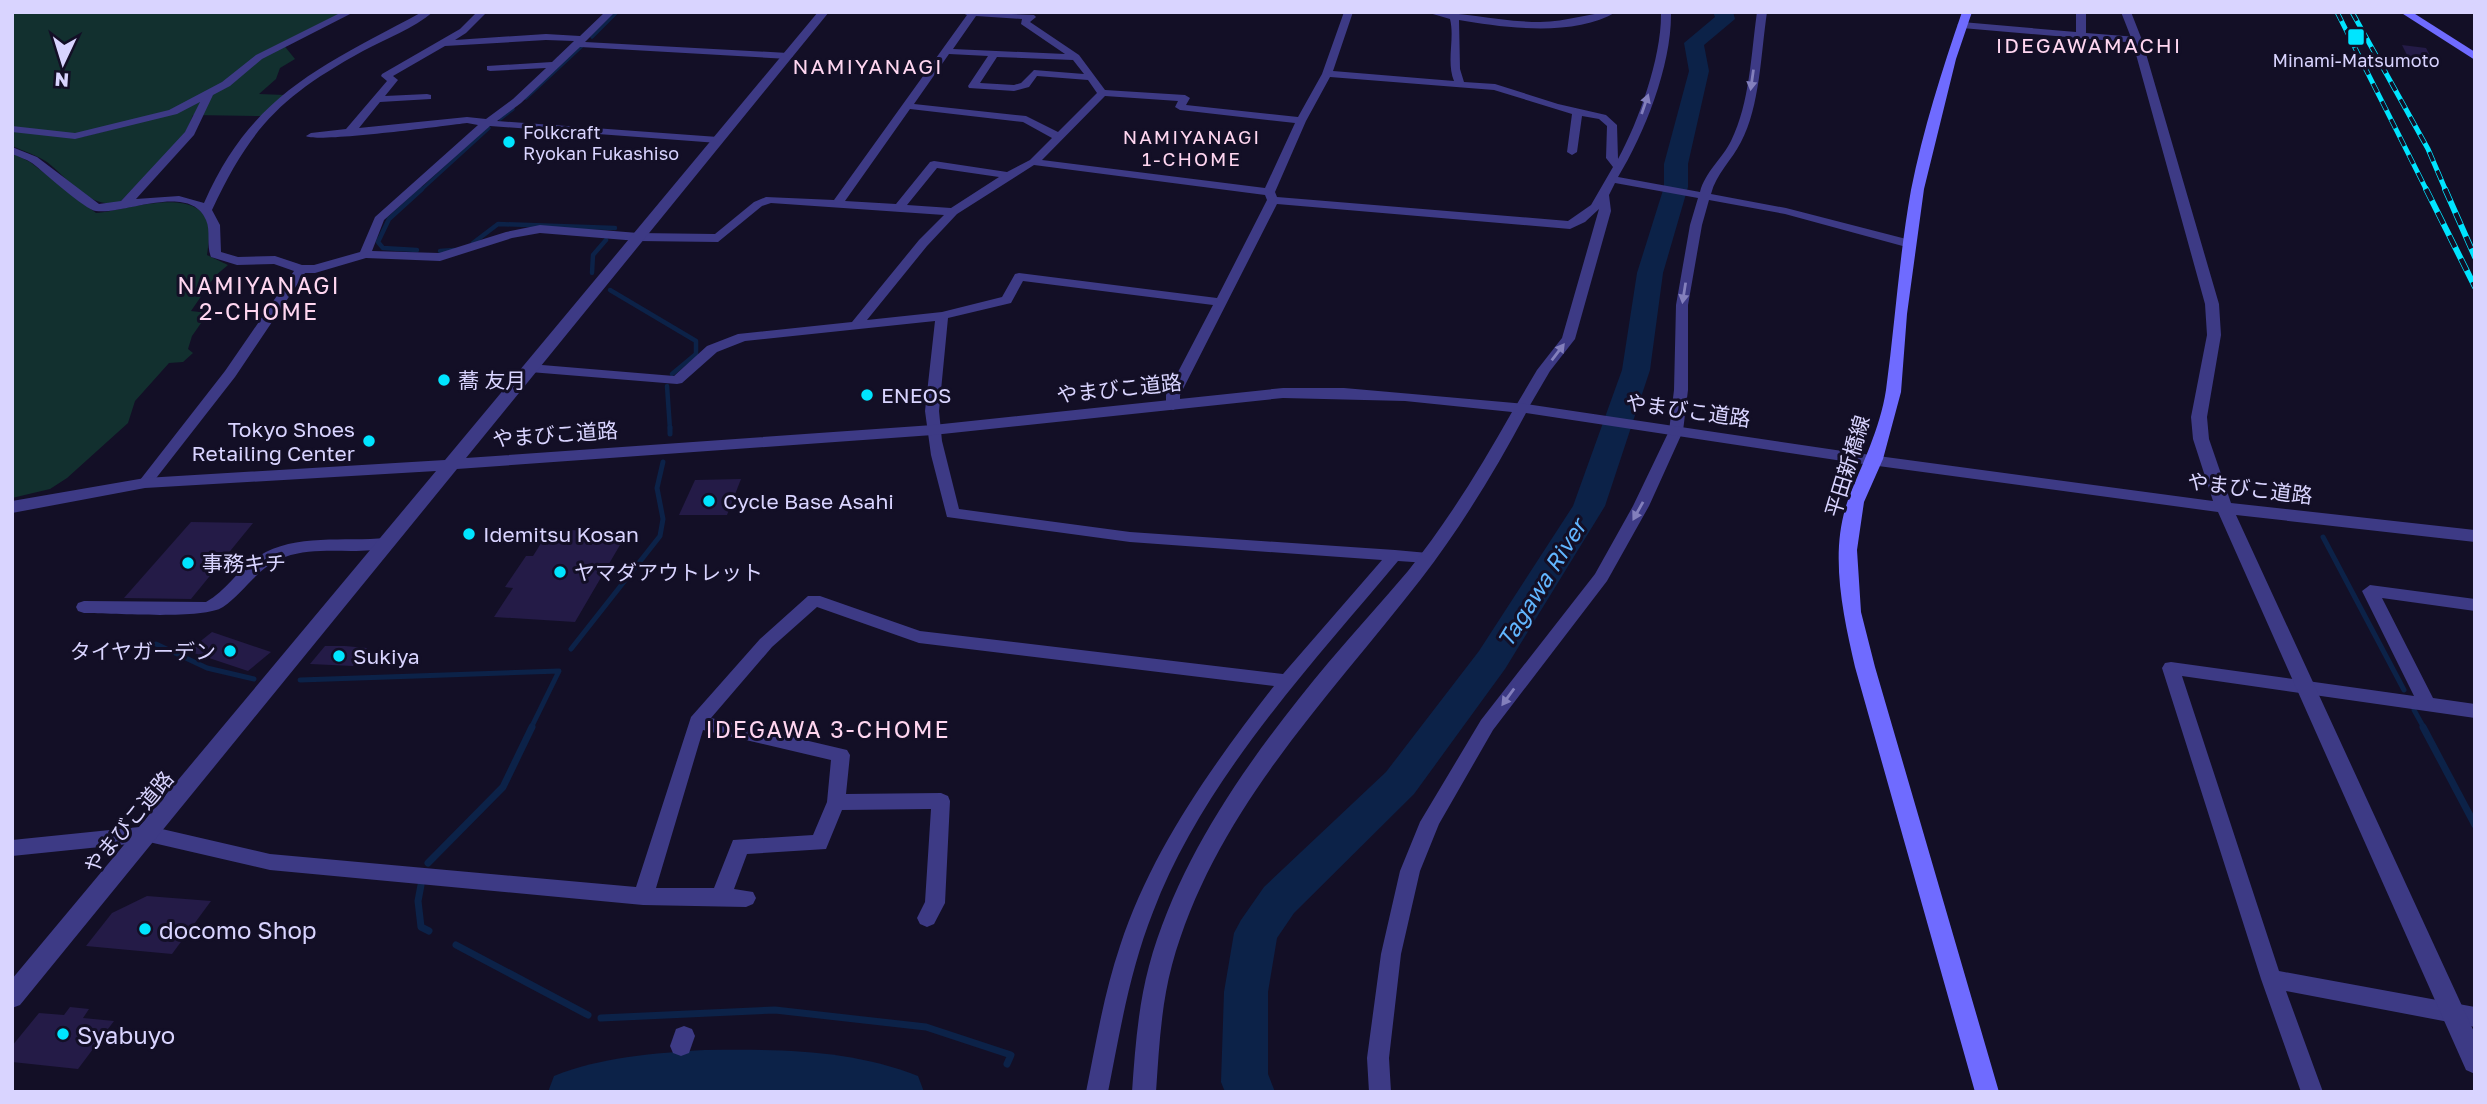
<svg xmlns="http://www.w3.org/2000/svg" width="2487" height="1104" viewBox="0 0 2487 1104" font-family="'Golos Text','Noto Sans JP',sans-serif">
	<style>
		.green { fill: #12302f }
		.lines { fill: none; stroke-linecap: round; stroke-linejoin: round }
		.stream-far3 { stroke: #0c2248; stroke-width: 3.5 }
		.stream-far2 { stroke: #0c2248; stroke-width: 4.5 }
		.stream-far1 { stroke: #0c2248; stroke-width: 5 }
		.stream { stroke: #0c2248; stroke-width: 7 }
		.river { fill: #0c2248; fill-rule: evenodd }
		.building { fill: #241b47 }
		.minor { fill: #3d3a85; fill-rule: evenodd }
		.tertiary { fill: #3d3a85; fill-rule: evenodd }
		.secondary { fill: #6f6bff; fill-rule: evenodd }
		.rail-far1-casing { stroke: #00e5ff; stroke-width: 5 }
		.rail-casing { stroke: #00e5ff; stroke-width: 6 }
		.rail-far1 { stroke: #130f26; stroke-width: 3.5; stroke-dasharray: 10; stroke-linecap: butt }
		.rail { stroke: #130f26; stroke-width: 4.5; stroke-dasharray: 13; stroke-linecap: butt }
		.oneway { fill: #837fbc }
		.poi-dot { fill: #00e5ff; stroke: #130f26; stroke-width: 2.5 }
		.labels { text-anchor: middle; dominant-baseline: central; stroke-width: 6; stroke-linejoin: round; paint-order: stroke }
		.far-poi-label { font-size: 18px; fill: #d9d4ff; stroke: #130f26 }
		.far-neighbourhood-label { font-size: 19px; letter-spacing: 2px; fill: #ffd6f0; stroke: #130f26 }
		.far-quarter-label { font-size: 21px; letter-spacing: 2px; fill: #ffd6f0; stroke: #130f26 }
		.poi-label { font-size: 21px; fill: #d9d4ff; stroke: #130f26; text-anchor: start }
		.street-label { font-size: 21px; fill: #d9d4ff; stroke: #130f26 }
		.neighbourhood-label { font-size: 23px; letter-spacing: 2px; fill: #ffd6f0; stroke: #130f26 }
		.water-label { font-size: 23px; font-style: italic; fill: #62b6ff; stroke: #130f26 }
		.near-poi-label { font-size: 24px; fill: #d9d4ff; stroke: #130f26; text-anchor: start }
	</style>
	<rect width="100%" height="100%" fill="#130f26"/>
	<g class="green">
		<path d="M12 12H346L282 43 295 59 280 68 276 79 259 94 285 95 262 116 193 115 185 134 119 203C88 208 70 180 47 162 36 155 24 151 12 146V131L82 137 114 129 77 135 12 127Z"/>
		<path d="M12 153 30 162 96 213C124 211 202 182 209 228 210 236 208 247 207 255L228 265 215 276 191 311 208 313 192 336 188 349 193 353 183 362 169 363 135 401 128 423 67 478 50 489 12 498Z"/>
	</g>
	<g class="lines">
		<g class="stream-far3">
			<polyline points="592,37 617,12"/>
			<polyline points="526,98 582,46"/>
			<polyline points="500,119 513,109"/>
			<polyline points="420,191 489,128"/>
		</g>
		<g class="stream-far2">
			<polyline points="473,243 498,224 615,228"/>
			<polyline points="417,250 383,248 378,242 389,219 422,189"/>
			<polyline points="440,251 454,250"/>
			<polyline points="592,273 593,255 606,240"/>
			<polyline points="610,290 696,341 696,354 672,374"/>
			<polyline points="667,386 670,429"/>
		</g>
		<g class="stream-far1">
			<polyline points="670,427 670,434"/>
			<polyline points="2323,537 2404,690"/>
			<polyline points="156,644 207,668 254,679"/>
			<polyline points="571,649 660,536 663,519 657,488 663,462"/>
			<polyline points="300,680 559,671 531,728"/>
			<polyline points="2414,710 2424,728"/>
		</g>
		<g class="stream">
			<polyline points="2423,727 2475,825"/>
			<polyline points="428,863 503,787 532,727"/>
			<polyline points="421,885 418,901 421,927 429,931"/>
			<polyline points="456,945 588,1015"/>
			<polyline points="601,1018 775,1010 926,1027 1011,1055 1007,1064"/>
		</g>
		<g class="river">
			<polygon points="1713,12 1733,12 1735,19 1704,45 1709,71 1688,164 1688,187 1663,273 1650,370 1605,506 1505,669 1414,794 1294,913 1277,938 1268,992 1268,1074 1275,1092 1225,1092 1221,1082 1224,992 1234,933 1241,920 1264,887 1386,772 1479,651 1573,506 1622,370 1637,273 1664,187 1664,164 1689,71 1684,43 1715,17"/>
			<path d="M705 1050C776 1049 851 1049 918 1076L924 1092H548L554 1076C601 1057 655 1053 705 1050Z"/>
		</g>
	</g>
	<g class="building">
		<polygon points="2402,45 2426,48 2437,68 2412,65"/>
		<polygon points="741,479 727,515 679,515 695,480"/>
		<polygon points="191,522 253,523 191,599 124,598"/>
		<polygon points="550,529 627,533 575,622 494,617 513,588 505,587 526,556 533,556"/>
		<polygon points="212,632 271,652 248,671 188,651"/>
		<polygon points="325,646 345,646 367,648 353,666 310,664"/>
		<polygon points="147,896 211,901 172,954 86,946 112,913"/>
		<polygon points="70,1007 89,1009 83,1018 114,1021 78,1069 12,1062 12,1046 39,1013 64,1015"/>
	</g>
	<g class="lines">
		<g class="minor">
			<path d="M342 12H354L262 59 230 86 213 95 194 135 136 199 179 196 204 203C252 93 323 66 422 12H433C414 28 386 39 363 51 283 95 251 126 212 210L220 225 221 252 238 257 275 256 302 265H314L360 252 375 217 478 125 467 123C443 126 316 143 306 136L311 133 346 129 387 81 381 76 382 74 460 29 477 12H487L466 33 455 40 546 34 580 36 605 12H615L585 42 788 53 793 56 788 59 580 47 521 103 497 121 718 137 723 140 718 143 490 126 384 220 372 251 439 253 506 232 540 225 638 233 715 234 754 202 766 197 834 200 967 15 960 12 1034 15 1036 17 1030 22 1079 55 1105 90 1185 95 1190 98 1186 105 1298 117 1322 74 1344 12H1353L1333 71 1454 81C1446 61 1455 39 1450 19L1426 12C1464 12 1502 22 1540 22 1567 22 1591 12 1616 12 1575 37 1505 28 1459 20L1460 69 1464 82 1495 84 1558 104 1606 115 1617 125 1618 159C1639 121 1662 56 1661 12H1671C1672 64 1645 133 1618 177L1700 192C1705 172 1722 159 1731 141 1750 103 1751 54 1757 12H1767C1761 52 1760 107 1741 142 1732 160 1716 174 1711 194L1786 208 1914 241 1916 244 1910 248 1785 214 1709 200 1702 225 1688 305V390L1683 431 1649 506 1607 581 1493 730 1439 824 1420 871 1401 954 1389 1058 1391 1092H1369L1367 1058 1381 954 1400 871 1420 822 1481 720 1595 574 1633 506 1669 431 1674 390 1676 305 1690 225 1698 198 1615 183 1609 195 1611 211 1575 339 1550 371 1526 412 1521 413 1514 409 1537 370 1562 338 1599 209 1585 222 1570 229 1277 204 1180 395V406L1173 410 1166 406V395L1213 305 1023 281 1011 303 948 318 939 411 942 441 959 509 1130 532 1395 550 1428 553 1436 558 1428 563 1398 561C1310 666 1202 782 1153 912 1130 970 1120 1031 1108 1092H1086C1096 1043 1104 993 1120 946 1152 849 1212 766 1274 686L919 643 817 607 772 647 711 718 847 750 850 755 846 794 941 793 948 796 950 801 945 903 934 924 927 927 920 924 917 918 925 902 931 809 842 810 826 849 747 854 734 889 753 892 756 898 753 904 746 907 643 905 270 870 149 842 12 856V840L149 826 270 854 636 887 691 717 760 639 808 596H820L920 631 1283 674 1382 560 1130 542 947 517 931 455 925 411 935 321 745 341 717 352 682 383 677 384 530 372 523 368 530 364 674 376 707 346 738 334 852 322 919 240 944 215 771 203 762 206 718 242 638 241 540 233 512 238 440 261 366 258 315 273H305L235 377 150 486H140L138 483 140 480 225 371 294 271 274 264 237 265 211 257C206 245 211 231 206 220 190 182 124 215 96 211 85 210 44 172 32 163 26 159 19 157 12 154V147L37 157 99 204 121 201 185 132 200 102 177 114 75 139 12 132V126L75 133 169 110 222 82 256 55ZM976 16 1022 19 1021 24 1065 54 953 49ZM546 40 574 41 552 62 487 66V70L490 71 546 68 513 99 486 119 467 117 359 128 380 102 431 99V95L427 94 385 96 398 80 393 76 445 46ZM949 54 988 56 968 86 969 88 1014 91 1029 87 1037 76 1088 80 1097 93 1058 132 1026 116 914 104ZM997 57 1073 60 1084 74 1034 70 1021 83 1014 85 980 83ZM1330 77 1494 90 1572 114 1567 152 1572 155 1577 152 1582 116 1599 119 1607 126 1606 158 1613 167 1591 205 1568 221 1277 197 1275 192 1306 121ZM1105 96 1178 101 1175 107 1180 110 1295 123 1265 188 1042 160ZM910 109 1023 122 1052 138 1030 160 1007 172 934 161 930 162 896 204 845 201ZM1034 165 1265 195 1267 200 1217 298 1019 273 1015 274 1002 297 942 312 867 320 927 246 957 214ZM937 168 999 177 951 208 907 205ZM703 730 831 760 827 802 813 835 733 840 714 888H656Z"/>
			<polygon points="2076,12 2086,12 2086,33 2137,37 2142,40 2137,43 1962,28 1957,25 1962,22 2076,32"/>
			<path d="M386 538 394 543 392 547C357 556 319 545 285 557 258 566 245 592 223 607 204 620 112 613 84 613L78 611 76 607 78 603 84 601 206 602C227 590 239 568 259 556 295 533 345 542 386 538Z"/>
			<polygon points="2370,585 2475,599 2475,611 2382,598 2433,698 2475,704 2475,718 2182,676 2279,971 2475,1007 2475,1027 2286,991 2323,1092 2301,1092 2261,979 2162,668 2165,663 2171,662 2414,696 2362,591"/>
			<polygon points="684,1026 692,1029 695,1036 689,1053 681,1056 673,1053 670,1046 676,1029"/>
		</g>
		<path class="tertiary" d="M818 12H829L466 458 933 425 1283 388H1344L1526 404 1856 453 2213 501 2193 439 2191 417 2207 335 2205 304 2132 40 2121 12H2131L2142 40 2219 304 2221 335 2207 417 2209 439 2231 503 2475 530V542L2236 515 2475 1034V1074L2466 1070 2218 512 1856 463 1526 413C1495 471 1461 527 1421 579 1327 700 1214 812 1172 965 1161 1006 1159 1049 1156 1092H1132C1135 1050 1138 1007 1149 966 1180 853 1254 752 1328 663 1354 632 1382 602 1408 571 1448 521 1481 467 1512 412L1405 401 1283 398 933 435 457 469 20 1005 12 1008V979L436 471 145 488 12 513V501L145 478 445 460Z"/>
		<g class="secondary">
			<path d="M1962 12H1972L1956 59 1924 189 1907 314 1901 392 1883 459 1864 502 1857 550 1861 612 1875 667 1999 1092H1975L1855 667C1843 614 1829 553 1848 500 1862 464 1880 429 1886 390 1895 324 1899 257 1911 190 1923 130 1942 70 1962 12Z"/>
			<polygon points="2400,12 2412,12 2475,52 2475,60"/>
		</g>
		<defs>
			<g id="rail-far1">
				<polyline points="2337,12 2427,191"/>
				<polyline points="2352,12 2428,149 2446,191"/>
			</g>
			<g id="rail">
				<polyline points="2426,189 2475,287"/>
				<polyline points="2445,189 2475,257"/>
			</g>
		</defs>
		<use href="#rail-far1" class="rail-far1-casing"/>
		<use href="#rail" class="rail-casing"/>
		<use href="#rail-far1" class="rail-far1"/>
		<use href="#rail" class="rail"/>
	</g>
	<defs><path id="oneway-solid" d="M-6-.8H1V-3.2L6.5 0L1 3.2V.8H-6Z" transform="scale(1.75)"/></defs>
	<g class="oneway">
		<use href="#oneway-solid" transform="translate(1752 80) rotate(98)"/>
		<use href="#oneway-solid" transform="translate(1645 104) rotate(-71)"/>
		<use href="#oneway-solid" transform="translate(1684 293) rotate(99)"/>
		<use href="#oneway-solid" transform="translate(1558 352) rotate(-53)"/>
		<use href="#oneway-solid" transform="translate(1638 511) rotate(119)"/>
		<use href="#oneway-solid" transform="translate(1508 697) rotate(126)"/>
	</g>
	<g class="poi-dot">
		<rect x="2347" y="28" width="18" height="18" rx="3.5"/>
		<circle cx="509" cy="142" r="7"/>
		<circle cx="444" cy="380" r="7"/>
		<circle cx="867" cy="395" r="7"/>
		<circle cx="369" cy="441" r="7"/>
		<circle cx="709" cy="501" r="7"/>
		<circle cx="469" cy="534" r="7"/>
		<circle cx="188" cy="563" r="7"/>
		<circle cx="560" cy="572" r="7"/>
		<circle cx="230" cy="651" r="7"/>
		<circle cx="339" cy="656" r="7"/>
		<circle cx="145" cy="929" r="7"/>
		<circle cx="63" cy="1034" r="7"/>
	</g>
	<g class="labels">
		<g class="far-poi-label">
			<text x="2356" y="60">Minami-Matsumoto</text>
			<text x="523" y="132" text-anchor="start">Folkcraft<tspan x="523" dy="21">Ryokan Fukashiso</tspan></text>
		</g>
		<g class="far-neighbourhood-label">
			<text x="1192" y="136">NAMIYANAGI<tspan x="1192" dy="22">1-CHOME</tspan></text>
		</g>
		<g class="far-quarter-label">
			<text x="2089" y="45">IDEGAWAMACHI</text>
			<text x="868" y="66">NAMIYANAGI</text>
		</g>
		<g class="poi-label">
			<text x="458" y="380">蕎 友月</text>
			<text x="881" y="395">ENEOS</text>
			<text x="355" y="429" text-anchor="end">Tokyo Shoes<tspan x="355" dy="24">Retailing Center</tspan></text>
			<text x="723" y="501">Cycle Base Asahi</text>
			<text x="483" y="534">Idemitsu Kosan</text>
			<text x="202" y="563">事務キチ</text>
			<text x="574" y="572">ヤマダアウトレット</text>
			<text x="216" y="651" text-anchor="end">タイヤガーデン</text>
			<text x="353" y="656">Sukiya</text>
		</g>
		<g class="street-label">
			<text transform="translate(1119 388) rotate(-6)">やまびこ道路</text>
			<text transform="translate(1688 410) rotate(8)">やまびこ道路</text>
			<text transform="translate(555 434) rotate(-4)">やまびこ道路</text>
			<text transform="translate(1847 466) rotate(-73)">平田新橋線</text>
			<text transform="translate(2250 488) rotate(7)">やまびこ道路</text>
			<text transform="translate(128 822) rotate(-50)">やまびこ道路</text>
		</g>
		<g class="neighbourhood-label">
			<text x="259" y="285">NAMIYANAGI<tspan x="259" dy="26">2-CHOME</tspan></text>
			<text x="828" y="729">IDEGAWA 3-CHOME</text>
		</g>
		<g class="water-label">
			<text transform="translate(1541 583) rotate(-58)">Tagawa River</text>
		</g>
		<g class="near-poi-label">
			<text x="159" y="929">docomo Shop</text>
			<text x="77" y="1034">Syabuyo</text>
		</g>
	</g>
	<rect width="2487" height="1104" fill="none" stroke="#d9d4ff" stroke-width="28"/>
	<g transform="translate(63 63) rotate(184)" stroke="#130f26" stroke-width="5" paint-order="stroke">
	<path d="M0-5L12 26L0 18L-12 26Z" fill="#d9d4ff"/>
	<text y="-10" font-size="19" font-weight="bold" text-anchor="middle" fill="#d9d4ff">N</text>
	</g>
</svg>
